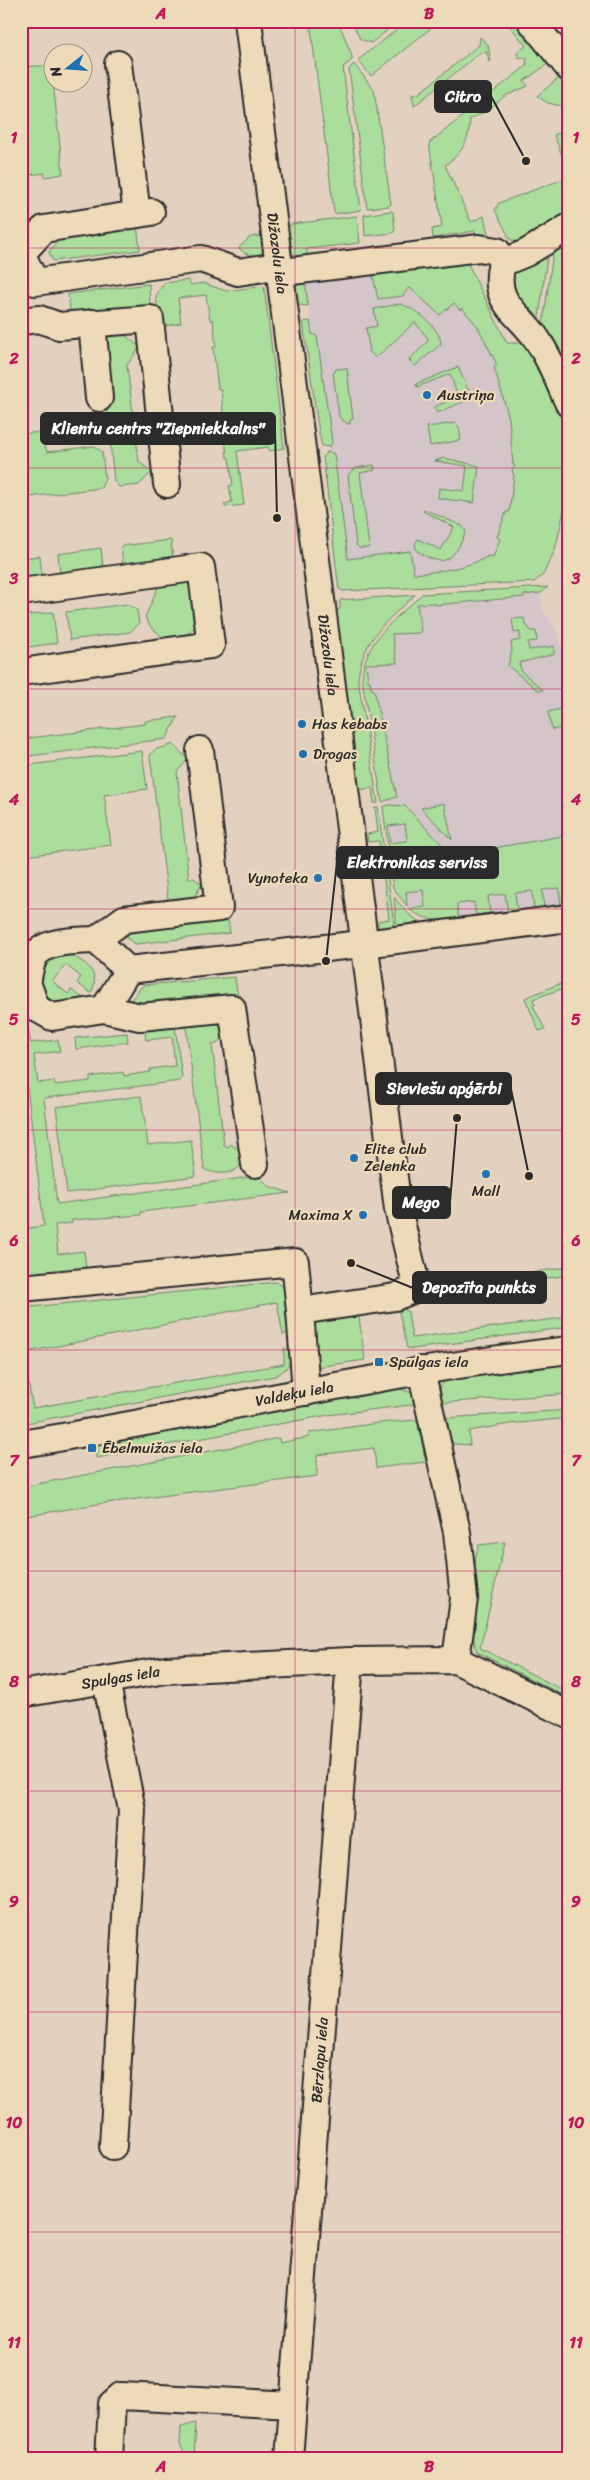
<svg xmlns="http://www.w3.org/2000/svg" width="590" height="2480" viewBox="0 0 590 2480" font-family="Sriracha,sans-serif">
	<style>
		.built { fill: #d4c6c8 }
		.green { fill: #abdd9d; stroke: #6b8464; fill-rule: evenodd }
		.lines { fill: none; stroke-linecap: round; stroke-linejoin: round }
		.minor-casing { stroke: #2b2b2b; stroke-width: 30 }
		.minor { stroke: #eddab8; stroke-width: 26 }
		.grid { fill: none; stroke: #c2185b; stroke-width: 1; stroke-opacity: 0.55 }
		.poi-dot { fill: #1f6fb2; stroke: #eddab8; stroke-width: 2 }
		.labels { text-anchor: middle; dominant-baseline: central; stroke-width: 4.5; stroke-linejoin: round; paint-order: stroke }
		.street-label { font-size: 15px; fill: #2b2b2b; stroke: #eddab8 }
		.poi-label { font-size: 15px; fill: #2b2b2b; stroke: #eddab8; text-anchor: start }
		.leader { fill: none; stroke: #2b2b2b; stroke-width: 2 }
		.callout-dot { fill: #2b2b2b; stroke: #eddab8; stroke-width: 2 }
		.callout { fill: #2b2b2b; stroke: #2b2b2b; stroke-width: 2 }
		.callout-label { font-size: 16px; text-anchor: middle; font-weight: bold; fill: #fff }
		.neatline { fill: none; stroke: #c2185b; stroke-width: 2 }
		.grid-label { font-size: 16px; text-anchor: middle; font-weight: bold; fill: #c2185b }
	</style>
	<rect width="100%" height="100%" fill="#e2d1bf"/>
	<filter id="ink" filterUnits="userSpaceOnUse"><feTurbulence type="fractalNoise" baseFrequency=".02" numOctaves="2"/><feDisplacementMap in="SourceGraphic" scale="10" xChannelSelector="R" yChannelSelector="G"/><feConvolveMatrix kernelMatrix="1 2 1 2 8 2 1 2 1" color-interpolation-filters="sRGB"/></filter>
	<g filter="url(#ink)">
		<g class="built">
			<polygon points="466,260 569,465 537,572 345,586 305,280"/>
			<polygon points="541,593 543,610 554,626 569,663 569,904 476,915 477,919 459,921 457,904 407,909 401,842 389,843 388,825 391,825 366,664 383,662 383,664 396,651 393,651 392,634 409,632 419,622 417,604 435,603 435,605 524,597 524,595"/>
		</g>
		<g class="green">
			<polygon points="310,21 338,21 352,56 352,60 343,67 361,210 335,214 334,212"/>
			<polygon points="355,21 399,21 371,43 360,39 355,28"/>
			<polygon points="408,21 440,21 371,76 358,60"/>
			<path d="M506 21H516L549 63 524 81 528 86 505 96 487 111 470 119C470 140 462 153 445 165L471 222 484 216 488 234 480 241 475 231 433 238 432 229 442 227 429 143 526 66 527 59 518 57 517 53 526 46Z"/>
			<polygon points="480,37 488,45 491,61 489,62 487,52 480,53 414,106 412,95 418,94 479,45"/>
			<polygon points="354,64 374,90 391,204 389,206 367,208 349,69"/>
			<polygon points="37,66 48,66 52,73 63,174 45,177 44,173 21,176 21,67"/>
			<polygon points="560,77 569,87 569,108 548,103 537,96"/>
			<polygon points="569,129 569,173 554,135"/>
			<polygon points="569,177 569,218 520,244 510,239 495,210 499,203"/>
			<polygon points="391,211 393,212 395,229 393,233 365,236 364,215"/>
			<polygon points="357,216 360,243 307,249 307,255 298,257 292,253 288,228 291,224"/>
			<polygon points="137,225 140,250 53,261 49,252 57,242 48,235"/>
			<path d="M255 236 264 237 265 254C257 258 244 255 239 248L249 238Z"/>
			<polygon points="569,243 569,376 543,323 553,252"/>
			<polygon points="548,250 538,325 518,309 508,272"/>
			<path d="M480 261 468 264 507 343H527L569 424V489L555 550 543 575 534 582 343 591 339 589 338 582 323 456 327 452 334 454 348 559 410 551 414 574C440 571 465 569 489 556L493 557 500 539 497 537 506 512H509L514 476 512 470 515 465H513L509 418 494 367 497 365 478 327 462 308 460 310 454 303 440 315 409 287 403 296 378 299 372 272 305 280 308 306 298 305 295 280Z"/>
			<polygon points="188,280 191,285 203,283 226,291 264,286 284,448 269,451 268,447 237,451 244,505 225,507 224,504 232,502 229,486 233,485 229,458 227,458 221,389 218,389 213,347 216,347 213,320 210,320 206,295 178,298 181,323 160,327 156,296 164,283"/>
			<polygon points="149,284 150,309 71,317 68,294"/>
			<path d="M399 304C413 306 441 328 441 344L415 366 409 360 429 340 415 322 376 358 370 352 366 328 377 326 374 309Z"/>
			<polygon points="310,321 312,334 317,336 332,442 330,447 322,446 319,433 303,322"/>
			<polygon points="122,333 140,347 127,365 139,462 152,472 139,485 119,487 114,481 99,335"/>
			<polygon points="458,367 472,398 437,413 434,407 458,397 450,374 417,387 416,384"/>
			<polygon points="347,368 353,419 350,420 350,424 348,424 341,419 339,415 333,374 336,369"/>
			<polygon points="455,423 459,427 461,440 430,446 427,427"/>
			<polygon points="41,432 47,452 94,446 102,452 105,479 101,488 21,498 21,434"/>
			<polygon points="444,458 479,466 474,503 438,498 439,488 464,491 467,466 435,461"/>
			<polygon points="374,465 375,470 360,473 369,548 359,548 356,545 348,475 356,468"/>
			<path d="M426 510 462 526 466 531C462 543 451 565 436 560 429 559 423 554 417 551L415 544 418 539 441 550 454 527 423 511Z"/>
			<polygon points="171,540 173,560 123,565 121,546"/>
			<polygon points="101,548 103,568 60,574 58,554"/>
			<polygon points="40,556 42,576 21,579 21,558"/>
			<polygon points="195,580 196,626 182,639 171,645 150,626 145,617 160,583"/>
			<path d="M548 587 541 593 524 595V597L435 605 434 603 417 604 421 633 392 634 397 663 366 664 368 681H370L371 689 374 690 397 797 382 802 362 679C363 641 397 618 422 594Z"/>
			<path d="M415 595C388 620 362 639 358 679L378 803H374L372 788 356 790 335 611 340 609V600Z"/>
			<polygon points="127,604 137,610 139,624 130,632 70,640 66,612"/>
			<polygon points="53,612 57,643 21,648 21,616"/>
			<polygon points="524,618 525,623 531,631 536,631 537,641 528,642 529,650 554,646 554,654 519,663 522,672 543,690 539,691 508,666 512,650 511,642 520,640 520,632 514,633 512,619"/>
			<polygon points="569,707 569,726 552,730 548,712"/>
			<polygon points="178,717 166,739 21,757 21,739 145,724 145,721"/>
			<path d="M172 744 188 759 177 772 189 880 192 877 202 884 193 899 171 902 168 899 150 756C155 745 163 750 172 744Z"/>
			<polygon points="142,751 147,789 104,795 111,845 25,856 21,828 21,766"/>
			<polygon points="444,803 452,840 421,808"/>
			<path d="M388 805 405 806 452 855 569 835V904L561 905 559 888 542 890 544 907 534 909 532 891 515 893 517 910 508 912 505 894 488 896 490 913 476 915 474 902 457 904 459 921C440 921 425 921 409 909L425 907 423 890 406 892 407 906 393 888 383 807ZM405 824 407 841 390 843 388 826ZM419 856 421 873 404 875 402 858Z"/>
			<polygon points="378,807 394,924 390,927 378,929 378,921 389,919 379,841 368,842 367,834 378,832 375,808"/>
			<path d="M394 897C404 910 412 920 429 925L397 928Z"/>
			<polygon points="225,916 228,920 230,933 136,944 126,938 133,927"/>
			<path d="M62 954C81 956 103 972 91 993L77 983 81 977 66 965 52 981 68 994 71 990 85 999 58 1004 40 993C40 974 44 963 62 954Z"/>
			<polygon points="235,977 238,998 143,1010 131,1000 143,985"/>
			<polygon points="569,980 569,986 533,999 535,1005 533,1006 545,1029 539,1031 525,998"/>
			<polygon points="21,1000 31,1043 58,1040 60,1051 34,1055 38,1083 54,1081 55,1085 90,1081 90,1077 123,1072 124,1076 150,1072 150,1069 175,1066 172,1037 146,1040 145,1030 175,1026 182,1077 180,1081 44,1098 57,1204 257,1176 271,1187 290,1193 141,1212 141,1215 72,1220 72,1223 55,1225 58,1254 84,1251 86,1269 36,1274 21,1271 21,1229 44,1226 27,1087 21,1087"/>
			<path d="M216 1022 227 1032 217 1044 212 1045 224 1145 228 1147 230 1144 246 1153C244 1157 242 1163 239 1167 231 1176 213 1174 204 1169L186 1026Z"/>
			<polygon points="127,1033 128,1042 76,1049 75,1038"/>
			<polygon points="141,1096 148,1145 191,1140 196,1176 67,1193 56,1107"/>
			<polygon points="569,1267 569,1275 496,1285 490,1284 492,1278"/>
			<path d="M277 1282 286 1289 292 1329 283 1335 277 1302 23 1353 33 1408 284 1364V1348L291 1352C290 1365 287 1370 275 1376L21 1424V1308Z"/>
			<polygon points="401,1307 408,1312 412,1338 569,1317 569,1327 413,1349 407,1348 399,1312"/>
			<polygon points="358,1311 365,1360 316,1367 311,1320"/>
			<path d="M569 1363V1394L436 1403C438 1390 440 1382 452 1378Z"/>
			<polygon points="398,1388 412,1393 419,1404 328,1415 96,1458 95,1453 98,1452 96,1445"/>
			<polygon points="569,1410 569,1418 509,1424 469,1431 470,1445 454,1444 449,1438 444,1418"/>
			<polygon points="417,1420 426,1462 376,1468 374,1448 317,1455 317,1476 98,1504 21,1517 21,1487 279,1438 280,1443 309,1437 309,1433 378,1423"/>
			<path d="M505 1542 480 1648 569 1693V1698L477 1652C470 1636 476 1618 477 1601 478 1582 471 1563 479 1545Z"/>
			<polygon points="196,2423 194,2459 176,2459 183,2451 180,2444 181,2427"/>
		</g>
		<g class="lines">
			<defs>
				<g id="minor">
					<path id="s1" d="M248 21 398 1209 417 1288 395 1297 300 1311 306 1392"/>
					<polyline points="531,21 569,68"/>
					<polyline points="118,64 137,214"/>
					<path d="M569 227 526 253 502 263C491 305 520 312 538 341 551 360 559 383 569 404"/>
					<polyline points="21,253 35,282 201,259 238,272 264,268 292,271 479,248 497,251 502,263"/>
					<polyline points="22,253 44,229 151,212"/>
					<polyline points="21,321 39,319 59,326 150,319 167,484"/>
					<polyline points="92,323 99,398"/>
					<polyline points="21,592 201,567 211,645 21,672"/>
					<polyline points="96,940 124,919 219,908 200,750"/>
					<polyline points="27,982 36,1008 52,1017 104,1009 128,970"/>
					<path d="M21 983 27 982C29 975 30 966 33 959 42 939 78 941 96 940L128 970 380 942 569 918"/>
					<polyline points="104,1009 140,1017 232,1008 255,1164"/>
					<polyline points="21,1288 295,1262 300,1311"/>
					<polyline points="421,1370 457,1532 464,1598 456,1660"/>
					<path id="s2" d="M21 1444C204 1414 385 1371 569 1350"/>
					<polyline points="106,1680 132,1810 113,2146"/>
					<path id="s3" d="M21 1694 166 1670 350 1661 456 1660 569 1715"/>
					<polyline points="109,2459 112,2404 121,2396 293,2405"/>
					<path id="s4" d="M289 2459 350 1661"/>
				</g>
			</defs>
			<use href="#minor" class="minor-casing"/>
			<use href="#minor" class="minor"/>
		</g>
	</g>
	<path class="grid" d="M295 21V2459M21 248H569M21 468H569M21 689H569M21 909H569M21 1130H569M21 1350H569M21 1571H569M21 1791H569M21 2012H569M21 2232H569"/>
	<g class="poi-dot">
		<circle cx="427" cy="395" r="5"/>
		<circle cx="302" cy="724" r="5"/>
		<circle cx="303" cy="754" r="5"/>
		<circle cx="318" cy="878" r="5"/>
		<circle cx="354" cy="1158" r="5"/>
		<circle cx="486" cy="1174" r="5"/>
		<circle cx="363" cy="1215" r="5"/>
		<rect x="374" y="1357" width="10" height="10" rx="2.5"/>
		<rect x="87" y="1443" width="10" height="10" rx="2.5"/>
	</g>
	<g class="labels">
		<g class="street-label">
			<text stroke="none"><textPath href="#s1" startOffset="234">Dižozolu iela</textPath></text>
			<text stroke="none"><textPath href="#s1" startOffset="639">Dižozolu iela</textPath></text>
			<text stroke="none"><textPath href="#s2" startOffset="278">Valdeķu iela</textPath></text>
			<text stroke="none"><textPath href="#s3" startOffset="101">Spulgas iela</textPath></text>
			<text stroke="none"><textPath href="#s4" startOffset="400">Bērzlapu iela</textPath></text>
		</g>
		<g class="poi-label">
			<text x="437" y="395">Austriņa</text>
			<text x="312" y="724">Has kebabs</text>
			<text x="313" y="754">Drogas</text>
			<text x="308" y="878" text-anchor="end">Vynoteka</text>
			<text x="364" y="1149">Elite club<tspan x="364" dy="17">Zelenka</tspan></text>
			<text x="486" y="1191" text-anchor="middle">Mall</text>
			<text x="353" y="1215" text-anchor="end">Maxima X</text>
			<text x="389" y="1362">Spulgas iela</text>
			<text x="102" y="1448">Ēbelmuižas iela</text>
		</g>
	</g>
	<path class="leader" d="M526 161L491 96M277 518L275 429M326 961L337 862M529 1176L511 1089M457 1118L450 1202M351 1263L413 1288"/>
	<g class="callout-dot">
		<circle cx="526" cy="161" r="5"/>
		<circle cx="277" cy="518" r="5"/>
		<circle cx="326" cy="961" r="5"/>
		<circle cx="529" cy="1176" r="5"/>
		<circle cx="457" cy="1118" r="5"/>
		<circle cx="351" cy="1263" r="5"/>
	</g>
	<g class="callout">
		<rect x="435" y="81" width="56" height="31" rx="5"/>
		<rect x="41" y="413" width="234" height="31" rx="5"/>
		<rect x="337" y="847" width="161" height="31" rx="5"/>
		<rect x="376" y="1073" width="135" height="31" rx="5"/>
		<rect x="393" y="1187" width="57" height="31" rx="5"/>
		<rect x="413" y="1272" width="133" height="31" rx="5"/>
	</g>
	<g class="callout-label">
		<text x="463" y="102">Citro</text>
		<text x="158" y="434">Klientu centrs "Ziepniekkalns"</text>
		<text x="417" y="868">Elektronikas serviss</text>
		<text x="444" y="1094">Sieviešu apģērbi</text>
		<text x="421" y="1208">Mego</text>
		<text x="479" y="1293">Depozīta punkts</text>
	</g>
	<rect width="590" height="2480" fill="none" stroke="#eddab8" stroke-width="55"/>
	<g transform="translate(68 68) rotate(253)"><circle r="24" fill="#eddab8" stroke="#9f9480"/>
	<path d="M0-4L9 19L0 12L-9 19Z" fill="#1f6fb2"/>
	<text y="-8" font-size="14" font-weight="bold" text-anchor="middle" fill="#2b2b2b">N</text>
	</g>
	<rect x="28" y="28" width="534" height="2424" class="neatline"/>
	<g class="grid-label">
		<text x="161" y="19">A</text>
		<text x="429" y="19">B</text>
		<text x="14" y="143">1</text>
		<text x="576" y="143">1</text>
		<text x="14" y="364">2</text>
		<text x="576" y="364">2</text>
		<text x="14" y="584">3</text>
		<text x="576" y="584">3</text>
		<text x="14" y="805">4</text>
		<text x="576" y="805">4</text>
		<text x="14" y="1025">5</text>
		<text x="576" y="1025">5</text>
		<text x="14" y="1246">6</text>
		<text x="576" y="1246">6</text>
		<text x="14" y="1466">7</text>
		<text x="576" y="1466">7</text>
		<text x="14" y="1687">8</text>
		<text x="576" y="1687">8</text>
		<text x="14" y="1907">9</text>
		<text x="576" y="1907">9</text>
		<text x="14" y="2128">10</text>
		<text x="576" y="2128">10</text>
		<text x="14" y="2348">11</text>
		<text x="576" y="2348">11</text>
		<text x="161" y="2472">A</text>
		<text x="429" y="2472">B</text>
	</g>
</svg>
